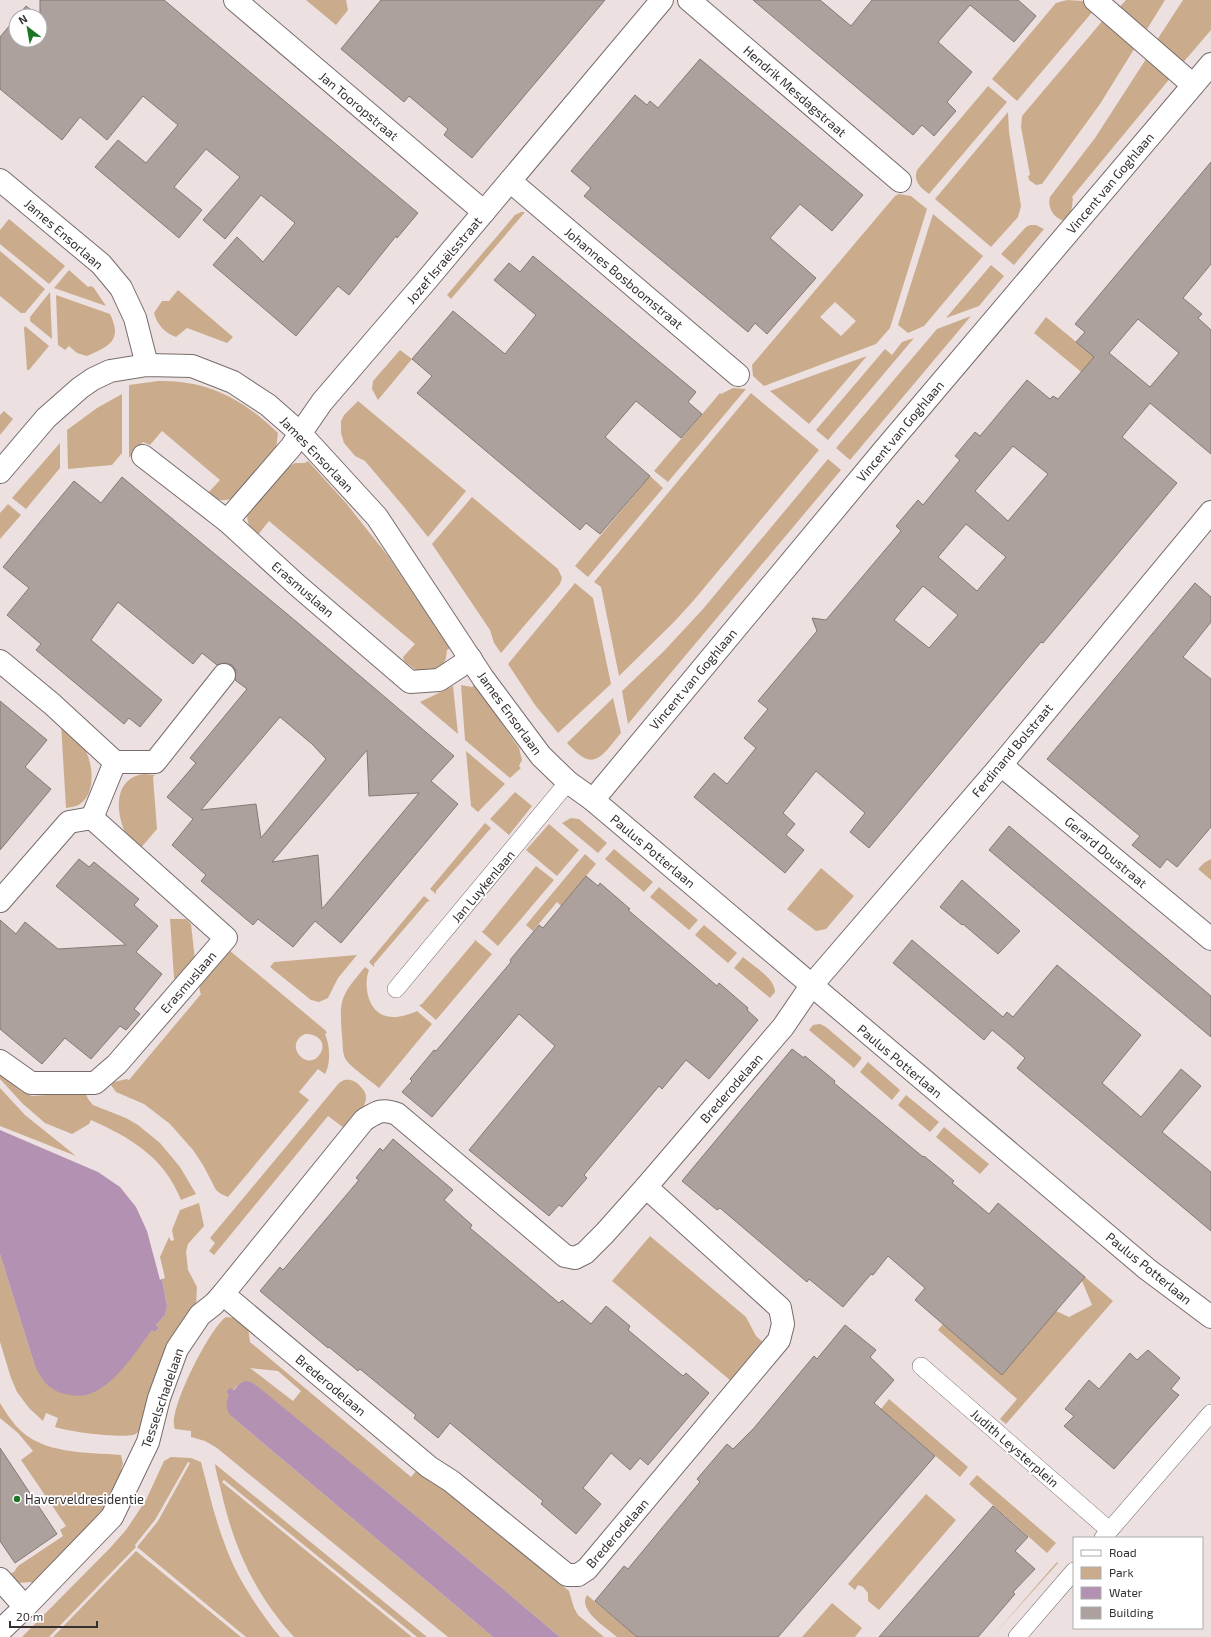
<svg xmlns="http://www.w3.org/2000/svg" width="1211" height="1637" viewBox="0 0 1211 1637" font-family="'Exo 2',sans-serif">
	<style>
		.green { fill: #caac8d; fill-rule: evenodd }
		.water { fill: #b391b3 }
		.building { fill: #aca19d; stroke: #837975; fill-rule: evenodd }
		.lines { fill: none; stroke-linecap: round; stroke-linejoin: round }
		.lane-casing { stroke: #776c6c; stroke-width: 18 }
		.street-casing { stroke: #776c6c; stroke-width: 24 }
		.lane { stroke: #fff; stroke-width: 17 }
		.street { stroke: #fff; stroke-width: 22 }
		.poi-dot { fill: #1b7624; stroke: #fff; stroke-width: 1.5 }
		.labels { text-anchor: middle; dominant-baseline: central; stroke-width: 3.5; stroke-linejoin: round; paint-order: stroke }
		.street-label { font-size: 13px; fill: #353030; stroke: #fff }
		.poi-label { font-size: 13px; fill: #353030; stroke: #fff; text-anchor: start }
	</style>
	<rect width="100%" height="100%" fill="#ede0e0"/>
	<g class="green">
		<polygon points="306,0 346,0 348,10 336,25"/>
		<polygon points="1067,0 1083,1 1094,10 1017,101 992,79 1056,3"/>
		<polygon points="1126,0 1165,0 1144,34 1116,11"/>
		<polygon points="1183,0 1211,0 1211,30 1181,65 1155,43"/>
		<polygon points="1104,19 1136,46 1100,104 1042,184 1036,185 1029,180 1028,176 1030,175 1021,127 1022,116"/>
		<path d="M1148 56 1172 76 1072 197 1073 199 1071 213 1064 221C1054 218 1047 208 1050 197L1095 138Z"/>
		<path d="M988 86 1007 102 929 194C921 188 913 182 917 170Z"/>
		<polygon points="1008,112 1009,132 1021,206 1018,217 991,247 935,199"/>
		<path d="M899 194 911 196 927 209 890 328 876 344 764 386 753 376 752 365 895 196ZM835 302 856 321 841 336 820 317Z"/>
		<polygon points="521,212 525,212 451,299 447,295 515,215"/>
		<polygon points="933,214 983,256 924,326 908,333 898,325"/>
		<polygon points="9,219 65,266 49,284 0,244 0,230"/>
		<polygon points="1030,225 1036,225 1044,229 1014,265 1001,254 1026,227"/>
		<polygon points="0,251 45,289 25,313 21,313 0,296"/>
		<polygon points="991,265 1004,276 979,306 946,318"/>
		<polygon points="69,270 88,287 91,286 94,288 106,306 54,288"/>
		<path d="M178 290 233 337 227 343 187 328 176 337C165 333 157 325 154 313L162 301H169Z"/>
		<polygon points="50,292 52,339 30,321 30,317"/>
		<path d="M56 295 110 314C123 341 109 346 87 356L77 353 69 346 65 350 58 345Z"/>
		<polygon points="971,316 850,460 836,448 937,329"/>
		<polygon points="1046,317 1132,388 1119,403 1034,333"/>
		<polygon points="25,326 49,346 29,370 27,370 24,328"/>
		<polygon points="914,338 828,440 816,430 885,349 892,355 902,342"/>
		<polygon points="400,350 412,359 378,400 372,389 373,381"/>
		<polygon points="867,356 809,424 770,391"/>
		<path d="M158 381C208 380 243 399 278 433L276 449 234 497C223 503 217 500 208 493L220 480 162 431 150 445 143 442 129 458V385Z"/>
		<polygon points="733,388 746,389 668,482 654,471 720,393 721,394"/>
		<polygon points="751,393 819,450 694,600 675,621 619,676 601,587 594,582"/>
		<polygon points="122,394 122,453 112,465 68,469 67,430 97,408"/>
		<polygon points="358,401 466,491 428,537 404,507 365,461 355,456 344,443 341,433 341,421 344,415"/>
		<polygon points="4,411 13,419 0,435 0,415"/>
		<polygon points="60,443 60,468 26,509 12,498"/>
		<polygon points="828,459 841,470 628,724 622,691 663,652 703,609"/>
		<path d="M308 461 346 503 388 556 449 647 450 648 447 650 446 658 443 666 435 672 417 671 404 661 403 657 415 644 269 521 257 536C250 530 247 523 247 513L287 468 295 463H305Z"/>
		<polygon points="650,476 663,488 588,577 575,566"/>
		<polygon points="472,497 558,569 562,578 560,584 501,653 494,643 490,630 432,544"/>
		<polygon points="8,504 21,515 0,539 0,513"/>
		<polygon points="575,583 593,598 611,684 558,733 535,705 508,664"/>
		<polygon points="461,685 472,687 475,685 519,748 522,760 519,766 521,768 510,778 465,740"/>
		<polygon points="453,686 458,734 420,702"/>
		<path d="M613 698 621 733C600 758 594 773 567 743Z"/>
		<path d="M61 724C68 731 78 738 83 746 93 761 97 792 80 804 76 807 71 807 66 808Z"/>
		<polygon points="466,751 505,784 478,812 471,806"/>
		<path d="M144 774 155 775 153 777 157 829 139 850C135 846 130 841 127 836 115 813 113 778 144 774Z"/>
		<polygon points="515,792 532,806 509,835 490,819"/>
		<polygon points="571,818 579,819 607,843 598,853 562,823"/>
		<polygon points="485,823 491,828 436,891 436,894 430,889"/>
		<polygon points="549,824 579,850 557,876 526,850"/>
		<polygon points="614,849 653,882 644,892 605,859"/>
		<polygon points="585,854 596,864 561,906 557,902 533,931 526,925"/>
		<polygon points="1211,859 1211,880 1198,869 1204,863"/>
		<polygon points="536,866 554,880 498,946 481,931 483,931"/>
		<polygon points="821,868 854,896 826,929 816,931 787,909"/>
		<polygon points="659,887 698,920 689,930 650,897"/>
		<polygon points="424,896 430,901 427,902 374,964 374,967 369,962"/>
		<polygon points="170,919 186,919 191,924 195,960 176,980 174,978"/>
		<polygon points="704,925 737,953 728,963 695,935"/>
		<polygon points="474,939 492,954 436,1020 419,1005 422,1004 475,941"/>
		<path d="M229 950 325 1030 327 1033 325 1034C330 1045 331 1064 325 1074L318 1069 299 1092 309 1100 228 1197 221 1194 216 1190 203 1165 193 1150 170 1124 144 1104 116 1092 111 1085 114 1082 127 1079 129 1080 201 994 200 992 199 981ZM305 1034C316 1033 328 1042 320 1054 308 1073 282 1045 305 1034Z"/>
		<polygon points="357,955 338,978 328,998 319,1002 311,1000 270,967 274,962"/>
		<path d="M743 957C753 966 775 978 775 992L770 998 734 968Z"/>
		<path d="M365 967 369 970C363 985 368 1012 386 1016 395 1019 408 1015 417 1011L432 1024 379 1088C371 1081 352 1068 346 1060 342 1054 343 1044 342 1036 339 998 341 996 365 967Z"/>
		<polygon points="820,1024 826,1027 862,1058 854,1068 809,1030 813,1025"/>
		<polygon points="868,1062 900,1090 892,1100 860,1072"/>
		<path d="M2 1075 21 1091 32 1096 85 1092 88 1099 93 1105 126 1118 138 1125 160 1143 180 1167 196 1194 181 1200C164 1157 131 1138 91 1120L89 1124 72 1134 45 1123 23 1104 0 1079V1076Z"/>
		<path d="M344 1080C351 1079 356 1081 361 1087 375 1101 356 1115 347 1127L344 1128 328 1116 214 1255 209 1251 215 1243 210 1238 339 1083Z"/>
		<polygon points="0,1088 25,1115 76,1156 0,1126"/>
		<polygon points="906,1095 939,1122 930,1132 898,1105"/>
		<polygon points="944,1127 989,1164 980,1174 936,1137"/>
		<path d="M199 1203 204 1226 188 1244 186 1252 188 1270 197 1287 196 1306 142 1428C139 1431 137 1434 133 1435 118 1438 69 1432 55 1427L58 1418 46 1413 43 1421 29 1408 17 1392 11 1378 0 1342V1254L34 1363 133 1355 152 1329 155 1332 159 1328 156 1325 165 1315 167 1306 162 1279 165 1278 160 1257 169 1237 171 1241 174 1240 172 1230 180 1210Z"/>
		<polygon points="650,1236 746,1317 756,1336 765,1344 731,1381 612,1281"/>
		<polygon points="1085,1277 1113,1301 1006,1424 1000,1419 1017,1399 938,1330 943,1324 1002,1375 1056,1311 1069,1317 1092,1305 1082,1281"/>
		<path d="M226 1317 235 1318 248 1327 250 1342 411 1477 418 1469 440 1488H446L569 1591 574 1608 578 1615 604 1637H560L426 1524 251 1382 239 1384 233 1390 226 1393 230 1395 231 1416 493 1637H448L217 1448 205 1441 191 1437V1431L175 1429C166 1413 211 1326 226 1317ZM250 1368 278 1371 301 1391 293 1401Z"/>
		<polygon points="889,1399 968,1467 960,1477 881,1409"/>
		<path d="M0 1403C5 1411 10 1419 16 1426 42 1455 86 1452 121 1455L123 1464 121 1469 128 1471 101 1515 33 1585 31 1582 18 1583 9 1574 14 1572 18 1566 63 1536 60 1530 66 1526 21 1460 33 1451 18 1433 0 1418Z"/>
		<path d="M171 1457 191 1458 201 1462C208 1488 214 1516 224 1542 236 1577 257 1608 280 1637H246L137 1547 158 1521 190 1463 188 1462 155 1520 135 1545 136 1547 49 1637H22L110 1548 126 1530 146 1500 164 1461Z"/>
		<path d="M215 1463V1464L427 1637H417L224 1480 222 1482 412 1637H294C255 1594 235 1550 222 1495 220 1485 215 1470 215 1463Z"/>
		<polygon points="977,1475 1056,1543 1047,1553 969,1484"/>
		<polygon points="926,1494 956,1520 879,1610 868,1601 868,1593 863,1587 858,1585 855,1590 848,1584"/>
		<polygon points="136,1551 241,1637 53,1637"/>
		<polygon points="1057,1562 1058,1563 992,1637"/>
		<path d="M587 1595 637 1637H617C607 1628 577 1610 587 1595Z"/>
		<polygon points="832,1603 862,1628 855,1637 802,1637"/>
	</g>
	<g class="water">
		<path d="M0 1130 98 1172 120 1187 136 1207 147 1231 160 1280 162 1279 167 1306 165 1315 156 1325 159 1328 155 1332 152 1330C136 1351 113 1389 86 1395 79 1397 71 1395 65 1394 48 1390 40 1378 34 1363L0 1254Z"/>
		<path d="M245 1381 251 1382 257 1386 426 1524 560 1637H493L231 1416C225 1409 226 1403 229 1395L226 1392 230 1388 234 1390 239 1384Z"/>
	</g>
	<g class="building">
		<polygon points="40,0 164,0 418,213 397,238 396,236 349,295 338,286 296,336 213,265 237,237 263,262 295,223 261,195 225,239 203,220 240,177 206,149 174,187 202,210 179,238 95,167 118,140 146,163 178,125 143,96 107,140 80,117 62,140 0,89 0,37 16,18 16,40 40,40"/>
		<polygon points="381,0 605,0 472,158 444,135 448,129 409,96 404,102 341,49"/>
		<polygon points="753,0 820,0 851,26 872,0 1018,0 1036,16 1014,42 970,5 938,42 972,72 947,102 956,111 934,136 922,125 913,135"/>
		<polygon points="26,6 39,16 18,16"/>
		<polygon points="700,59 863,195 832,231 800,204 770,238 816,278 767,334 755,323 748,332 677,273 584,196 591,188 571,171 635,95 647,105 650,101 658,108"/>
		<path d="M1211 162V264L1183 298 1202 314 1198 318 1211 330V454L1150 403 1122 437 1177 483 1043 643 1041 642 869 848 850 832 865 813 816 771 783 813 795 824 786 835 804 850 785 873 694 797 714 773 727 784 756 748 744 738 768 709 758 701 817 631 812 618 826 620 901 531 896 526 918 500 923 505 960 460 955 456 975 432 980 436 1027 380 1050 399 1053 396 1058 399 1094 357 1076 342 1085 332 1075 324ZM1138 319 1179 353 1150 387 1109 353ZM1013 446 1048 474 1008 521 975 491ZM966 524 1006 557 977 591 938 557ZM923 586 958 615 929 648 894 620Z"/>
		<polygon points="533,256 696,392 688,402 702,414 681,438 636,401 605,437 650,476 600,534 586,523 580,530 417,393 432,376 412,359 453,311 505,354 536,315 494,280 509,263 520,272"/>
		<path d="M122 477 298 623 454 756 431 781 458 804 341 943 315 921 293 947 258 919 253 925 201 881 206 875 172 845 193 819 167 797 196 763 190 758 247 689 235 680 236 671 232 665 225 663 217 665 202 653 193 664 118 602 91 640 162 700 140 727 129 718 124 724 36 650 41 644 7 615 29 588 3 567 39 523 74 481 101 503ZM280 717 312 744 326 759 261 838 256 804 201 810ZM367 750 369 796 419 793 322 909 318 855 272 862Z"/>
		<polygon points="1195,583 1211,597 1211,622 1183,657 1211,679 1211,827 1177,867 1167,859 1160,868 1132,845 1140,836 1047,759"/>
		<polygon points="0,701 47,740 25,767 51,789 0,850"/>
		<polygon points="1009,826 1211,996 1211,1037 989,850"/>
		<polygon points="79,859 89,867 94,862 139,899 134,905 158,926 136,952 162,974 134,1009 140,1014 126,1030 120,1026 91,1059 65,1038 42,1064 0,1029 0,920 16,934 25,922 58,949 126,945 56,886"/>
		<polygon points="586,876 598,886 600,883 630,909 628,910 717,986 719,983 748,1008 747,1010 758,1020 709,1079 686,1060 662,1089 659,1086 584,1175 587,1178 562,1207 559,1205 549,1216 469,1150 555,1046 519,1014 432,1117 402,1092 412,1081 410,1079 434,1050 436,1051 511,962 510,960 539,925 543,928"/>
		<polygon points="962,880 1020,931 998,954 963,924 962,925 940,907"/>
		<polygon points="912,940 1003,1017 1007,1012 1013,1017 1057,965 1141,1035 1102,1083 1141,1117 1181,1069 1201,1086 1162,1132 1211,1172 1211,1231 1017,1068 1025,1058 1009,1044 992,1030 984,1040 893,963"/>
		<polygon points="792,1049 804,1058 805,1056 835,1081 834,1083 923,1157 924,1156 941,1170 954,1181 952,1183 989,1214 998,1203 1085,1277 1002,1375 915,1300 925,1288 888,1256 873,1275 871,1274 843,1307 809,1279 807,1282 720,1208 717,1210 682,1181"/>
		<polygon points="393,1139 453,1190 444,1200 472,1225 470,1228 559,1303 562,1300 591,1324 606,1306 630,1326 628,1330 683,1376 686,1373 709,1393 648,1465 640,1458 630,1470 611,1453 583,1488 601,1504 576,1534 541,1504 543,1501 450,1423 438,1438 414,1418 416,1415 360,1369 358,1371 329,1347 328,1348 260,1291 280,1267 283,1270 359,1180 356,1178 380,1148 383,1151"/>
		<polygon points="845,1325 876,1350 870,1357 894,1380 874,1403 935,1456 778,1637 637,1637 595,1601 624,1566 628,1569 700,1482 697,1479 727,1444 733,1449 754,1428 814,1356 817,1359"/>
		<polygon points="1148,1350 1180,1378 1171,1389 1179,1395 1114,1469 1064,1426 1074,1416 1065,1409 1089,1380 1099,1389 1130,1353 1137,1360"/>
		<polygon points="0,1448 57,1534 15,1563 0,1541"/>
		<polygon points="993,1506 1028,1537 1015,1551 1035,1569 1013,1592 1015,1594 978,1637 879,1637"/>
	</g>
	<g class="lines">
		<defs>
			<g id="lane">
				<polyline points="396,989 568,782"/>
				<polyline points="921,1366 1109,1530"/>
				<polyline points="1103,1538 1211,1413"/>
				<polyline points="1017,1637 1074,1571"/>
			</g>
			<g id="street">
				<polyline points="235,0 484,212"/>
				<polyline points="689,0 900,181"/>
				<polyline points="1095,0 1193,85"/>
				<polyline points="0,180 101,264 121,288 135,318 147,365"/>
				<polyline points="510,181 738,375"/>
				<polyline points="143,456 227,521 297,585 410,682 439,680 471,659"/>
				<polyline points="0,472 46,418 80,388 93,379 110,371 147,365 192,366 233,382 268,405 300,433 377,517 483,678 541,756 568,782 593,800 1147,1269 1211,1317"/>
				<polyline points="227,521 291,447 322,402 425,282 662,0"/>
				<polyline points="0,661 52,704 115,762 155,762 224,675"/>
				<polyline points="1001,765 1211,939"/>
				<polyline points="593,800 884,450 1211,64"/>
				<polyline points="92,818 115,762"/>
				<polyline points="0,901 69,822 92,818"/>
				<polyline points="0,1061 31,1083 95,1083 117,1064 226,938 92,818"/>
				<polyline points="223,1294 429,1467 451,1481 567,1575 578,1575 587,1569 779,1340 783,1324 780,1308 646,1187"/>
				<polyline points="0,1579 25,1607"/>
				<path d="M0 1631 25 1607 112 1517 148 1442 159 1398 177 1349 200 1315 214 1304 223 1294 364 1120C377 1112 382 1108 397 1114L565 1256 575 1258 585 1253 605 1233 646 1187 783 1027 811 986 1001 765 1211 512"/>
			</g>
		</defs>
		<use href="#lane" class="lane-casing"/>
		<use href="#street" class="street-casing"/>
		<use href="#lane" class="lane"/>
		<use href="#street" class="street"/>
	</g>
	<circle class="poi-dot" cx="17" cy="1499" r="4"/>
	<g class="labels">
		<g class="street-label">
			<text transform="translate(795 91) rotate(41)">Hendrik Mesdagstraat</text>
			<text transform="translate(359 106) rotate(40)">Jan Tooropstraat</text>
			<text transform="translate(1110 183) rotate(-50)">Vincent van Goghlaan</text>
			<text transform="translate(64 234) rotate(41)">James Ensorlaan</text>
			<text transform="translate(444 260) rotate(-50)">Jozef Israëlsstraat</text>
			<text transform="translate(624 278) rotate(40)">Johannes Bosboomstraat</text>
			<text transform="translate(900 431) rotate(-50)">Vincent van Goghlaan</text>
			<text transform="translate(317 454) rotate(46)">James Ensorlaan</text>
			<text transform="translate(303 589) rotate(41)">Erasmuslaan</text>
			<text transform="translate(693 679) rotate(-50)">Vincent van Goghlaan</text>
			<text transform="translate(510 713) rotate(54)">James Ensorlaan</text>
			<text transform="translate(1012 750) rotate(-50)">Ferdinand Bolstraat</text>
			<text transform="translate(653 851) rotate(40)">Paulus Potterlaan</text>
			<text transform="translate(1106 852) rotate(40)">Gerard Doustraat</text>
			<text transform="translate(483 886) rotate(-50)">Jan Luykenlaan</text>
			<text transform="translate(188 982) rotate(-49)">Erasmuslaan</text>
			<text transform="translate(900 1061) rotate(40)">Paulus Potterlaan</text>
			<text transform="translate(731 1088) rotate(-49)">Brederodelaan</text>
			<text transform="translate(1149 1268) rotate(39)">Paulus Potterlaan</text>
			<text transform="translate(331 1385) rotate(40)">Brederodelaan</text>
			<text transform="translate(162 1398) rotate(-71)">Tesselschadelaan</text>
			<text transform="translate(1015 1448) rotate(41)">Judith Leysterplein</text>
			<text transform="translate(617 1533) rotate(-49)">Brederodelaan</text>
		</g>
		<g class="poi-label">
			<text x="25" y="1499">Haverveldresidentie</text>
		</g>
	</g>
	<rect x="1073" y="1537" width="130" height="92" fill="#ffffff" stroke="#aeacac"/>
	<rect x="1081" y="1550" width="20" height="6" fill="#ffffff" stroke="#aeacac"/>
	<text x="1109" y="1557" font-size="12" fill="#353030">Road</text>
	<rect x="1081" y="1567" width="20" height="12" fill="#caac8d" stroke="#aeacac"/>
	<text x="1109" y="1577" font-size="12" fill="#353030">Park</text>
	<rect x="1081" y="1587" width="20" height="12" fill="#b391b3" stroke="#aeacac"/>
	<text x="1109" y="1597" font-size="12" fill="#353030">Water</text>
	<rect x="1081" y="1607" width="20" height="12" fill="#aca19d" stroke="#aeacac"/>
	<text x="1109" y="1617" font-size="12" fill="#353030">Building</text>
	<g transform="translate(28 28) rotate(329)"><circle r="19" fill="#ffffff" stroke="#aeacac"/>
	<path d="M0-3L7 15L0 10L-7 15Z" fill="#1b7624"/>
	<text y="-6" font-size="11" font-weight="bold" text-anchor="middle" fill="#353030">N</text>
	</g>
	<path d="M10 1621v6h87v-6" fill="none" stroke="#353030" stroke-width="2"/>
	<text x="16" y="1621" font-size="12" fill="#353030" stroke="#ffffff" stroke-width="3" paint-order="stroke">20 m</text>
</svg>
